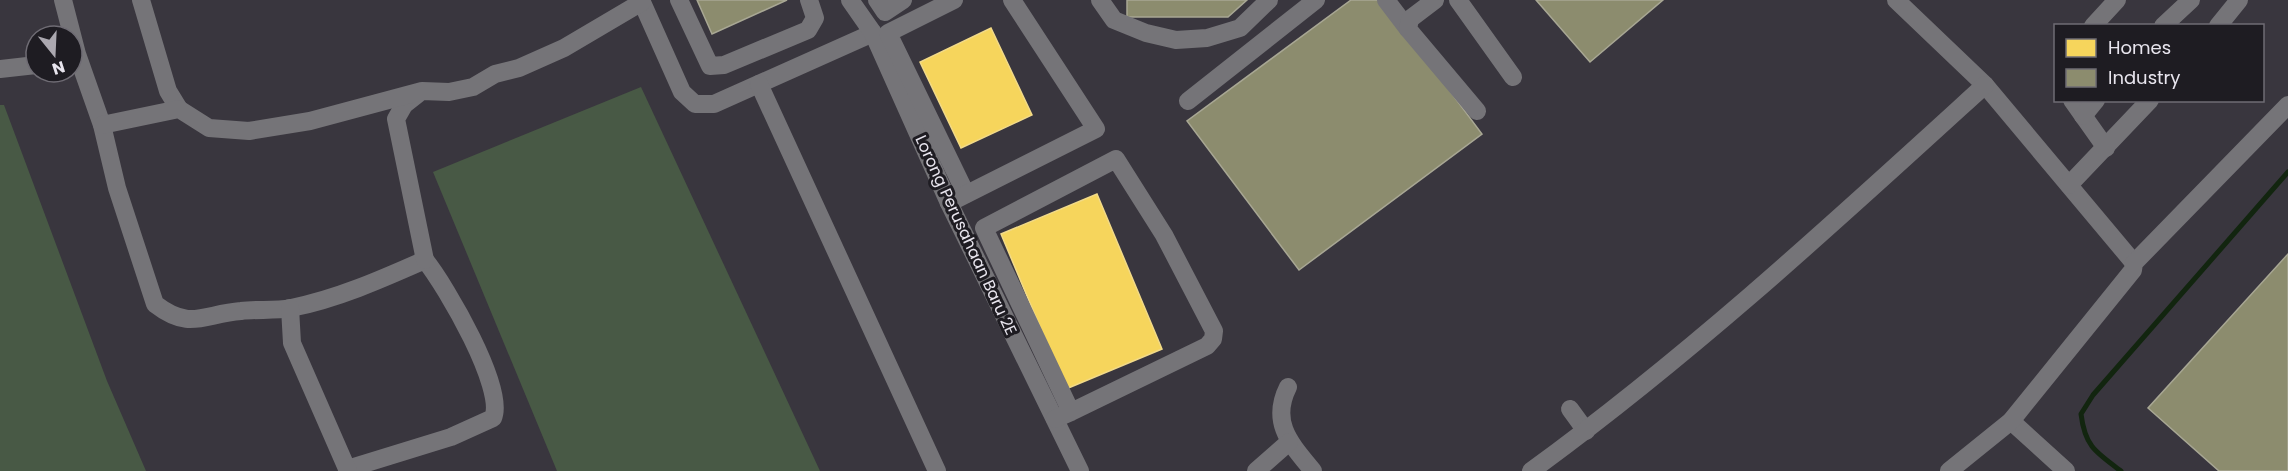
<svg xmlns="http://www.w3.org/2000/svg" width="2288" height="471" viewBox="0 0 2288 471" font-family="Poppins,sans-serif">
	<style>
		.green { fill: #485945 }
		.homes { fill: #f6d55c; stroke: #f2da88; stroke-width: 1.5 }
		.industry { fill: #8c8c6e; stroke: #a8a794; stroke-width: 1.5 }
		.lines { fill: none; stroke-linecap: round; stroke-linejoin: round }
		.stream { stroke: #12250f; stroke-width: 5 }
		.minor { stroke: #757478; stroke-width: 18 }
		.labels { text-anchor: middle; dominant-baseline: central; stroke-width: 6; stroke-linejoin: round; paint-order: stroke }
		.street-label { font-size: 16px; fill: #e8e5ee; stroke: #1e1c22 }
	</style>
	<rect width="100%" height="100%" fill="#39363e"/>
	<g class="green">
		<polygon points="641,87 820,471 557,471 433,172"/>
		<polygon points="0,105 4,105 107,381 146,471 0,471"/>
	</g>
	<g class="homes">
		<polygon points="991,28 1032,115 961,148 920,62"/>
		<polygon points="1097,194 1162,349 1066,389 1001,234"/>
	</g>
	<g class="industry">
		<polygon points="697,0 787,0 712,34"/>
		<polygon points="1127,0 1247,0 1228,17 1127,17"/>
		<polygon points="1351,0 1382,0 1482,134 1299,270 1187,121"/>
		<polygon points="1536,0 1663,0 1590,62"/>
		<polygon points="2288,254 2288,471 2219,471 2148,408"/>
	</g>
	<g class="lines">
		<path class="stream" d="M2121 471C2095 452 2085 446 2081 414L2093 395 2288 172"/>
		<g class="minor">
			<path d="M63 0 77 54 102 125 117 188 155 304C190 331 203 314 241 311 257 309 275 311 291 308 337 299 382 279 425 260 446 286 506 389 493 418L451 437 347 469"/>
			<polyline points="141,0 168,91 179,109"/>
			<polyline points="641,0 682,92 695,104 714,104 873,33"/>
			<polyline points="679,0 710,66 724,65 808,30 815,18 809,0"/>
			<polyline points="850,0 873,33 949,203 1080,471"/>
			<polyline points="877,0 885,12 903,0"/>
			<polyline points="954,0 888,33 966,194"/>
			<polyline points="1100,0 1114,20 1146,33 1176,40 1207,38 1240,28 1269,0"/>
			<polyline points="1386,0 1408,29"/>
			<polyline points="1435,0 1410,19 1408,29 1477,111"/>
			<polyline points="1458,0 1513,77"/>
			<polyline points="1896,0 1985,85 2134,263"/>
			<polyline points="2093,26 2117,0"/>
			<polyline points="2163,26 2191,0"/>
			<polyline points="2218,26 2239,0"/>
			<polyline points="0,69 36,65"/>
			<polyline points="759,84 937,471"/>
			<polyline points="418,94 404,105 396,119 425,260"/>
			<polyline points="2072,100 2106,148"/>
			<polyline points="1188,101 1316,0"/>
			<polyline points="2083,116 2096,100"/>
			<polyline points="102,125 179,109 209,128 249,131 310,121 422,91 449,92 473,87 495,74 519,68 564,48 642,2"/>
			<polyline points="2069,185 2150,100"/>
			<polyline points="949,203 1096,129 1012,0"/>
			<polyline points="290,308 292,343 348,471"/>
			<path d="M1288 387C1270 423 1291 444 1313 471"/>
			<polyline points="1570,409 1586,431"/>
			<polyline points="1055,419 1071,412 1207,346 1213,339 1214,331 1164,235 1116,159 984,228 1071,412"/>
			<polyline points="2011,421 2066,471"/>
			<polyline points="1256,471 1289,442"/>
			<path d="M1531 471C1692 354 1838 219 1985 85"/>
			<polyline points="1949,471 2011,421 2133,270 2134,263 2288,105"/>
		</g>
	</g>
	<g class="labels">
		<g class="street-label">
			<text transform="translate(966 235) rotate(65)">Lorong Perusahaan Baru 2E</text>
		</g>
	</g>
	<rect x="2054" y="24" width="210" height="78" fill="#1e1c22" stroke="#6f6c74" stroke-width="1.5"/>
	<rect x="2066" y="39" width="30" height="18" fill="#f6d55c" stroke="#6f6c74" stroke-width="1.5"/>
	<text x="2108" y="54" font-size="18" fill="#e8e5ee">Homes</text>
	<rect x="2066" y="69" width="30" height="18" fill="#8c8c6e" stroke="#6f6c74" stroke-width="1.5"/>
	<text x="2108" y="84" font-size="18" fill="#e8e5ee">Industry</text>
	<g transform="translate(54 54) rotate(162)"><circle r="28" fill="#1e1c22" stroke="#6f6c74" stroke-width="1.5"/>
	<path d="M0-4.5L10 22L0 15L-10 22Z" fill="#aba8b0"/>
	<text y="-9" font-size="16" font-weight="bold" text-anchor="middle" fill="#e8e5ee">N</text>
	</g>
</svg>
